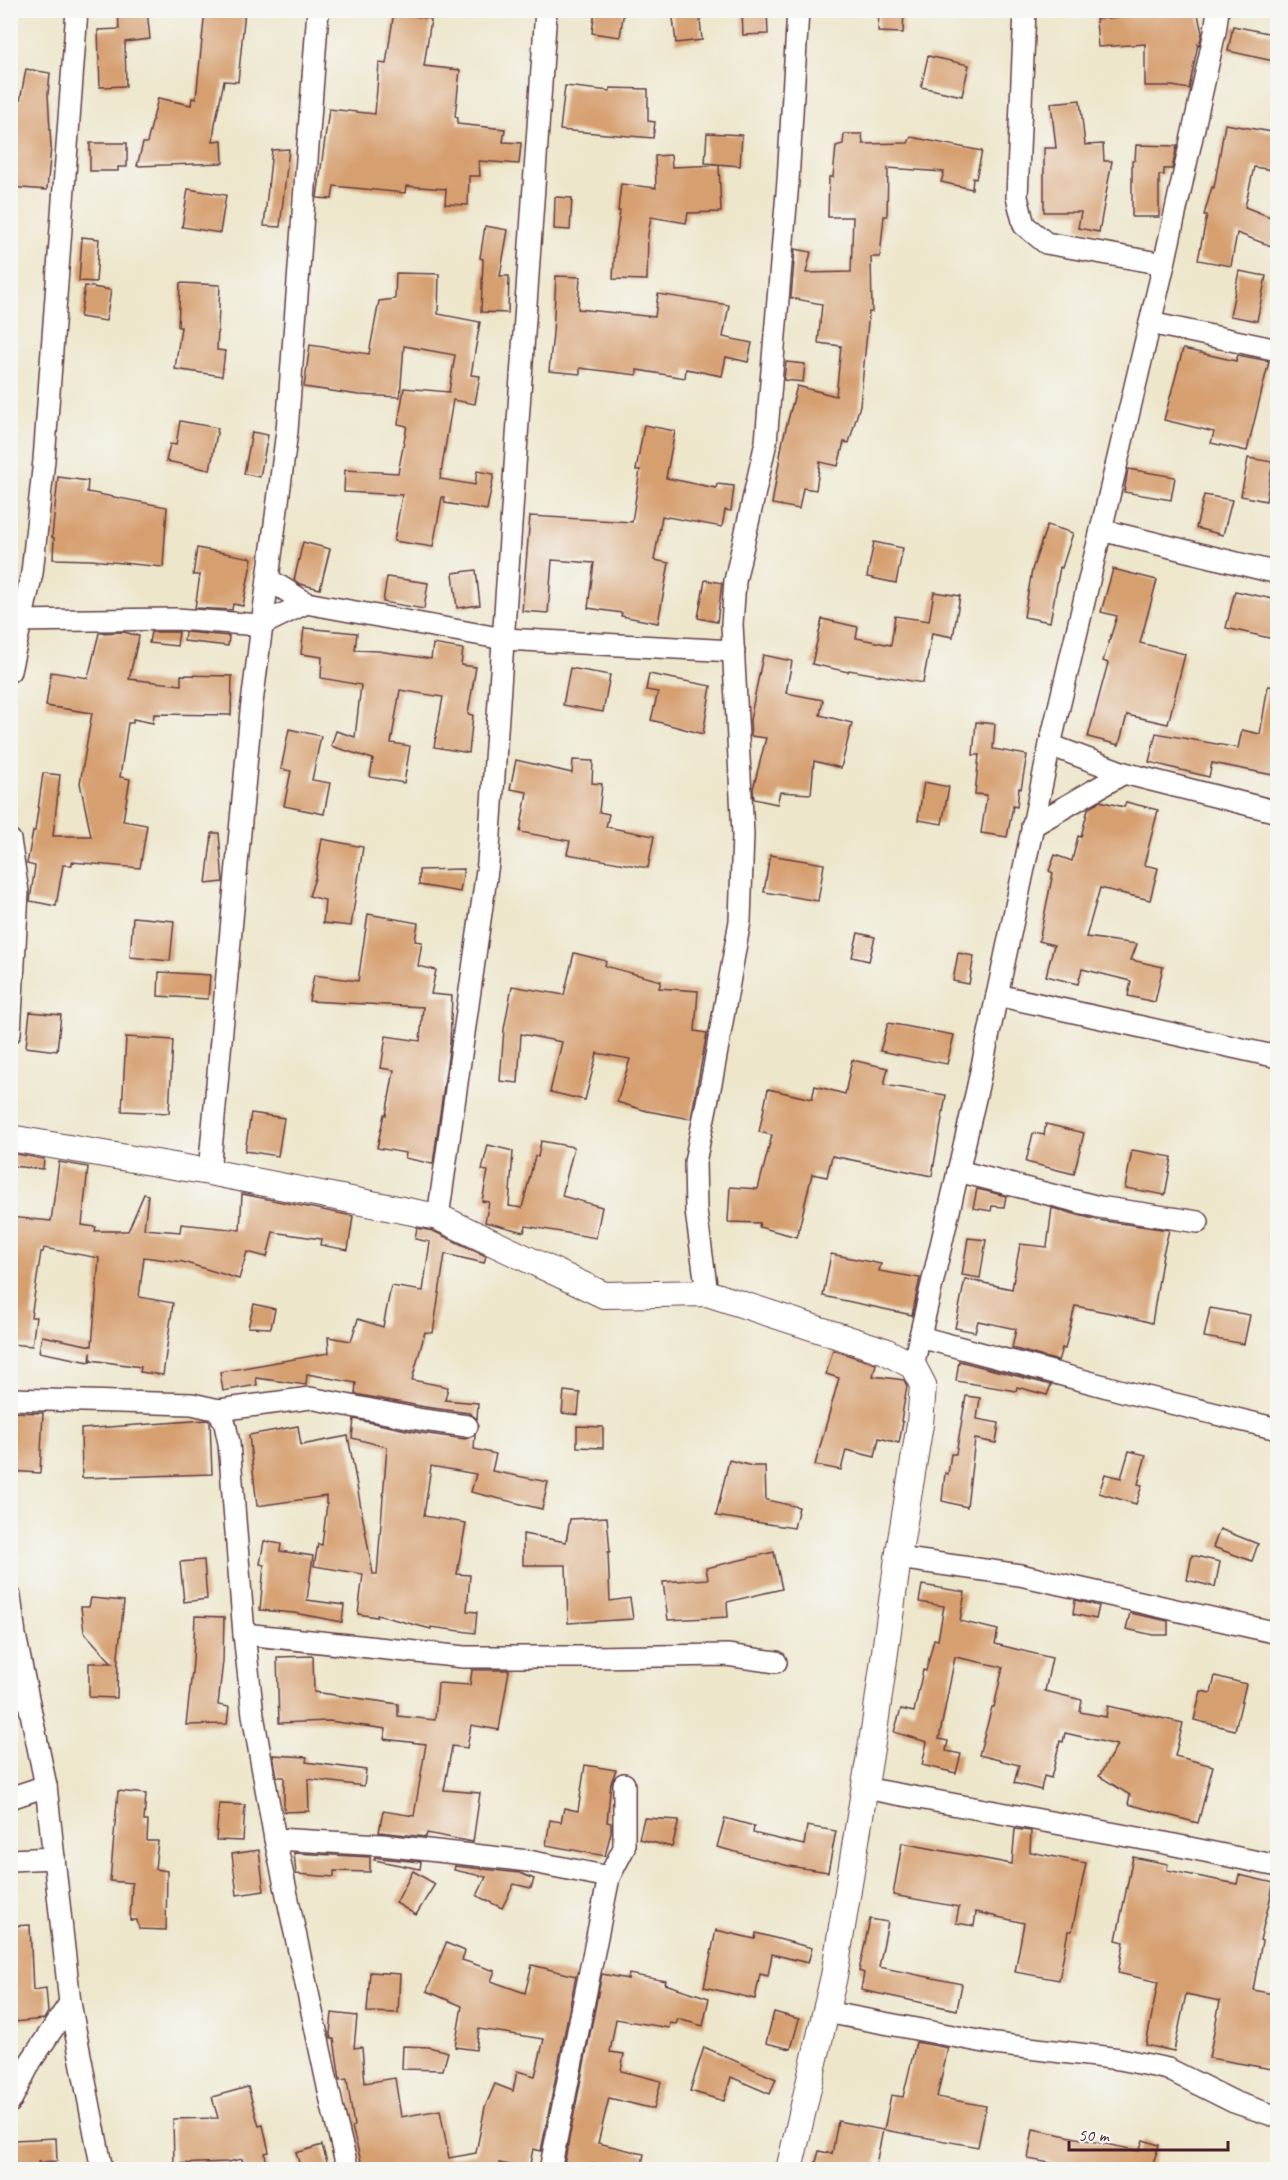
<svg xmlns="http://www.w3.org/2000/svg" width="1288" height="2180" viewBox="0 0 1288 2180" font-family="Caveat,sans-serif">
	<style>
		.building { fill: #d69f70 }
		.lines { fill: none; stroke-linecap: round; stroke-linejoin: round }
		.minor-casing { stroke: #623d43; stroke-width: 24 }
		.tertiary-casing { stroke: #623d43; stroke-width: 28 }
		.minor { stroke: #fff; stroke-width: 21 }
		.tertiary { stroke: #fff; stroke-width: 26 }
	</style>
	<rect width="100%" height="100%" fill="#f6f6f2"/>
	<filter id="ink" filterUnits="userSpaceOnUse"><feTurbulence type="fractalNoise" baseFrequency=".0167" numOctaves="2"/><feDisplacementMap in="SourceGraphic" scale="12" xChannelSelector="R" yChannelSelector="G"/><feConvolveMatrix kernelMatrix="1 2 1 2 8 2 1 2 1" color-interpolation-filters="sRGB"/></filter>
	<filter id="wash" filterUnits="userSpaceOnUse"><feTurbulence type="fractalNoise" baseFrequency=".008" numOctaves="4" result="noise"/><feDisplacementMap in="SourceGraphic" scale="24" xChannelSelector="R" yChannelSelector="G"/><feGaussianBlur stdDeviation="1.35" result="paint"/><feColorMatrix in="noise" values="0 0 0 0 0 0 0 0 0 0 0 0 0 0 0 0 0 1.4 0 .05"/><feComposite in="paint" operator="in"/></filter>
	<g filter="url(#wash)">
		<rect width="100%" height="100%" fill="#ede6cb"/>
		<g id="blocks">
			<g class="building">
				<polygon points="118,10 147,10 150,39 125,42 126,86 100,87 98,30 119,29"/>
				<polygon points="205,10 245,10 238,82 224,81 215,124 213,141 222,140 223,163 137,166 143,143 147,143 158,98 191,105 192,98 196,99"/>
				<polygon points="595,10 624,10 620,37 592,33"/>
				<polygon points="672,10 699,10 702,40 676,43"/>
				<polygon points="742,10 767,10 768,34 743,35"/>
				<polygon points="879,10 904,10 903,33 878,32"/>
				<polygon points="1155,10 1197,10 1202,33 1199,45 1198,44 1189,89 1172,86 1145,86 1145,44 1098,47 1096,19 1156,14"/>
				<polygon points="394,12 431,19 424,66 460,70 455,117 458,118 457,124 505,129 503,142 521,143 519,164 479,161 480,176 469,176 468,205 445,204 446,189 406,186 405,193 334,186 332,199 317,198 329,109 375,114 379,63 386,64"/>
				<polygon points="1233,26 1278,35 1278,62 1228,51"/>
				<polygon points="928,56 969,65 962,96 921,87"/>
				<polygon points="26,69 50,73 48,94 51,147 47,190 10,187 10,101 20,101"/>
				<polygon points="565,86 610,91 610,88 648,89 648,121 655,122 653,138 560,130"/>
				<polygon points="1080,100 1085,145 1103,144 1104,161 1112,161 1099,232 1078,228 1081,212 1044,212 1044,148 1056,148 1051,103"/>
				<polygon points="1225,124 1278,133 1278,171 1254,167 1245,207 1278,220 1278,229 1271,246 1237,233 1231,266 1198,260 1207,215 1204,215 1212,187 1214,188"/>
				<polygon points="707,133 742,135 740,166 705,163"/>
				<polygon points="844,134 862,134 863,144 908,143 911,137 982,151 976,179 973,178 972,189 941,182 944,172 888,168 887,216 884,216 880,257 871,257 872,312 869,312 860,405 849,443 844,442 838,466 820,462 816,490 803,488 799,509 772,504 783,439 797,386 836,396 841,346 818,343 822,304 791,298 795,249 811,252 806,273 851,272 853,217 828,217 829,177 833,177 836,146 843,144"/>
				<polygon points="90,143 127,143 127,167 118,167 118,171 90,171"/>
				<polygon points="1136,145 1177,146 1172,169 1164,169 1164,175 1159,175 1159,217 1132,217 1132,161 1135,160"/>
				<polygon points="289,149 280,227 264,226 272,150"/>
				<polygon points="671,155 672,167 719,165 721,212 688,213 686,223 651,217 648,234 647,280 613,279 615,245 620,211 618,211 621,184 656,188 655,156"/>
				<polygon points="188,189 226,195 220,233 182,227"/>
				<polygon points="555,197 572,198 570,230 554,229"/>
				<polygon points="485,226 508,230 500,276 509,276 508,313 481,312 483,259 480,258"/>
				<polygon points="82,237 99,239 96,282 79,281"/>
				<polygon points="1239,271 1266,276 1257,321 1230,316"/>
				<polygon points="396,273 439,274 438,314 480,322 471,375 480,376 475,404 453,400 440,479 475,485 477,471 494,474 487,510 445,503 444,497 442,497 433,547 394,541 402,495 344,492 345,470 398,473 407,426 398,424 404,388 449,392 455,355 404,346 400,397 359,395 304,387 310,345 369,354 379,301 395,299"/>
				<polygon points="556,276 580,277 578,309 655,317 658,294 729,305 723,337 752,343 748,362 726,357 722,376 686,369 685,378 637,370 637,375 580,368 580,374 549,371 553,333"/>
				<polygon points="180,283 220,285 217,350 225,351 222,376 175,369 181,327 178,327"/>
				<polygon points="85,286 111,290 106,321 80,317"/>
				<polygon points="1183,349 1236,361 1238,355 1269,361 1247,451 1211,443 1214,432 1164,420"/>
				<polygon points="786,362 805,364 803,382 784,380"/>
				<polygon points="180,421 218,428 210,470 166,461 170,444 176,445"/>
				<polygon points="644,425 675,431 666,478 716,488 717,484 734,486 731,511 725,510 722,527 662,516 654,560 669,563 658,623 621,616 622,613 588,608 594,563 552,560 548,613 522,611 530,516 632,522 640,470 636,470"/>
				<polygon points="252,432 268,435 260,477 244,474"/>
				<polygon points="1248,458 1273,462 1266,501 1241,496"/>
				<polygon points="1128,469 1175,477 1171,500 1124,492"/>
				<polygon points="58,477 88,481 87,492 167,507 163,567 91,560 53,559 54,538 52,537"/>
				<polygon points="1204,495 1232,500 1223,535 1196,528"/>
				<polygon points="1047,525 1073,533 1062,568 1060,567 1050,622 1024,617 1032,570"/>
				<polygon points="303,542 330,549 320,589 300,584 294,580"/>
				<polygon points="874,542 903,548 896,583 867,577"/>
				<polygon points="197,548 252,558 243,606 233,604 232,610 195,608 200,575 193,575"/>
				<polygon points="1113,569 1157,580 1140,643 1185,654 1168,724 1127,715 1119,745 1088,737 1108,663 1103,661 1117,616 1101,612"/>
				<polygon points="476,570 480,605 457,608 453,573"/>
				<polygon points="387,577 428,583 424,609 383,602"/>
				<polygon points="705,580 722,583 717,622 698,618"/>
				<polygon points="1235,591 1278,600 1278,640 1226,628"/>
				<polygon points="934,592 960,596 953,637 932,633 923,683 849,670 848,672 812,664 822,619 858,627 856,638 891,645 895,616 929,621"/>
				<polygon points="304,628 357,633 355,650 378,651 431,659 433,644 463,649 461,665 476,667 468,714 473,715 469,753 434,747 443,697 400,690 391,743 410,746 404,783 370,777 373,759 331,746 336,731 355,737 361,685 321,678 322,657 301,654"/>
				<polygon points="124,632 139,636 129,679 181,685 181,675 232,676 231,715 154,714 153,723 133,719 133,723 128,723 120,777 130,779 123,821 147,825 140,868 72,862 72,865 63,865 56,906 30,901 35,866 27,864 33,831 35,831 43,773 60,775 53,836 91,836 80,783 92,713 46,706 51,672 88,678 99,633"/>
				<polygon points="151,632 179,632 177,646 149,643"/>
				<polygon points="185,632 229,636 228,646 184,641"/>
				<polygon points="763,655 792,661 786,693 823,700 820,715 852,723 841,768 814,761 811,794 780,792 777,804 754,799 753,789 766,738 751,736 750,720"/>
				<polygon points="570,668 610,675 603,712 563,705"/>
				<polygon points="649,674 711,686 703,734 651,720 658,692 646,690"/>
				<polygon points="1268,686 1278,687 1278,776 1212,763 1209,777 1149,762 1156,733 1238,748 1242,730 1260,734"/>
				<polygon points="976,722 995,724 993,749 1027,755 1021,789 1019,788 1017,807 1013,806 1007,837 981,833 987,795 975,794 979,755 973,755"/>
				<polygon points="289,729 321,736 312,780 330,783 324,814 284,806 291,771 281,769"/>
				<polygon points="516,760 572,773 573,760 593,761 592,783 602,784 599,812 609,814 606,827 654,836 648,868 567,854 570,841 520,832 527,792 510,789"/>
				<polygon points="924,782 949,787 942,824 918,820"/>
				<polygon points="1100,801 1124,807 1126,802 1158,810 1144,865 1158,868 1150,900 1100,888 1086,937 1137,944 1131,960 1163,967 1155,1002 1128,996 1131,981 1082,969 1078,984 1046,976 1054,945 1039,941 1053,873 1049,871 1055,855 1072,861 1078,836 1081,837 1088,809"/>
				<polygon points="212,833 219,833 223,882 206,884"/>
				<polygon points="322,839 363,847 351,926 323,923 325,900 309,896 315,878"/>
				<polygon points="770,855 824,864 818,901 764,892"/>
				<polygon points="464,869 460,892 419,885 419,870"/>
				<polygon points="368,914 418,923 415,941 422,942 418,966 436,970 431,994 452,996 450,1043 433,1164 405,1158 406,1153 377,1148 384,1114 386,1115 394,1070 381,1068 386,1036 420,1041 423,1007 309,1001 314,975 358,981"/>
				<polygon points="133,917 174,921 170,961 130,957"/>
				<polygon points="858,933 875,937 869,961 852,957"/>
				<polygon points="574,953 606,961 605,966 661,981 659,988 698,991 695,1031 707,1033 691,1119 647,1111 617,1102 630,1059 597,1053 585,1100 550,1092 562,1042 521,1034 518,1083 500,1081 504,1029 512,986 564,995"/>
				<polygon points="958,953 974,956 969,984 953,981"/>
				<polygon points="159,972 210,975 208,999 158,996"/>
				<polygon points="30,1012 61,1015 57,1051 26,1047"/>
				<polygon points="888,1023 954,1035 947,1064 880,1051"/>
				<polygon points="126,1037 173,1040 169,1113 122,1111"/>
				<polygon points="852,1060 888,1068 884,1085 946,1095 932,1176 832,1156 827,1177 812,1174 797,1237 759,1227 760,1223 728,1222 730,1187 758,1189 772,1135 759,1132 768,1089 812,1099 815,1086 845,1094"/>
				<polygon points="251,1113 284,1118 278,1156 245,1151"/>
				<polygon points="1046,1124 1084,1133 1074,1174 1026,1162 1033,1133 1044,1135"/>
				<polygon points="541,1141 574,1147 562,1196 602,1207 596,1238 526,1226 524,1232 485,1222 489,1202 482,1201 488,1171 482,1170 488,1145 513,1151 509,1206 522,1208 535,1156 538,1157"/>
				<polygon points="1132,1150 1172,1157 1165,1195 1125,1188"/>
				<polygon points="10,1153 44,1159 43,1169 10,1166"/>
				<polygon points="59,1162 88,1167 82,1225 96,1227 95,1231 128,1231 144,1194 148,1195 144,1229 180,1232 181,1224 240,1230 242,1194 353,1216 348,1250 320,1245 321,1239 273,1232 267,1257 247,1252 239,1279 183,1262 144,1257 139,1297 173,1303 163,1375 140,1372 141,1367 91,1360 91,1352 90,1362 39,1352 42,1336 92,1346 99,1258 44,1248 43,1252 41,1252 31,1317 36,1317 32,1346 10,1344 10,1217 51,1221"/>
				<polygon points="977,1189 1006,1196 1004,1207 992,1206 991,1211 973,1208"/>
				<polygon points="1052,1208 1097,1220 1169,1230 1163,1254 1152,1323 1126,1316 1075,1306 1065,1349 1062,1348 1058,1361 1012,1348 1016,1329 978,1321 975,1332 955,1328 965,1279 1012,1289 1020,1244 1047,1247"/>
				<polygon points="417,1228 433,1231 486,1256 484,1263 445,1254 433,1333 425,1332 412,1380 448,1387 445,1400 478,1403 477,1419 469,1413 425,1407 355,1394 356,1383 307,1374 306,1385 256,1378 257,1385 223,1391 220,1372 329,1353 328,1337 351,1341 358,1319 383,1327 391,1286 423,1291 430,1242 415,1239"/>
				<polygon points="968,1238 986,1240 980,1278 962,1275"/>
				<polygon points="831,1254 881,1264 879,1271 920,1278 912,1315 823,1296"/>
				<polygon points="254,1304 275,1309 271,1328 248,1327"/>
				<polygon points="1210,1308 1250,1315 1244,1344 1204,1337"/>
				<polygon points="833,1350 876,1364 873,1376 904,1380 907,1386 901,1421 903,1422 899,1443 879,1438 875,1457 846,1450 841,1470 815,1465 839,1378 826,1374"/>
				<polygon points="959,1361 1051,1385 1047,1395 1017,1387 1016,1391 956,1381"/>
				<polygon points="564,1391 580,1393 578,1415 562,1413"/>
				<polygon points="966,1396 980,1398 977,1419 999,1423 996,1443 975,1439 967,1507 942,1501 945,1473 948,1474 951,1454 956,1454"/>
				<polygon points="10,1412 43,1413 40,1473 10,1471"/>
				<polygon points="354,1419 421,1433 465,1439 475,1435 474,1449 496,1454 492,1471 548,1482 542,1509 471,1492 476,1474 431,1466 424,1516 466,1523 457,1574 470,1575 467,1611 477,1612 475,1633 431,1627 431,1629 377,1615 377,1617 358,1614 363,1574 314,1566 318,1544 322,1545 327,1504 326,1504 326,1496 257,1506 249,1435 298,1426 301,1445 348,1436 373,1574 377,1574 387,1447 352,1438"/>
				<polygon points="207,1420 210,1422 212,1474 82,1478 81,1429"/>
				<polygon points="577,1426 603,1427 603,1448 577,1447"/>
				<polygon points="1129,1451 1146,1455 1138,1484 1142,1485 1136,1504 1099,1493 1105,1474 1121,1478"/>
				<polygon points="729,1460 752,1466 765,1466 766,1500 799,1507 794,1528 716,1516"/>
				<polygon points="607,1517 610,1552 608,1552 610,1601 630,1598 633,1619 568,1623 566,1565 523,1565 523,1534 566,1542 570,1519"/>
				<polygon points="1220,1529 1258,1544 1252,1561 1213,1547"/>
				<polygon points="264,1541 281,1544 280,1551 313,1556 307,1600 344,1605 342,1622 294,1613 260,1610 264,1565 260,1564"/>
				<polygon points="774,1552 782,1589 727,1602 728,1617 668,1620 663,1582 708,1579 706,1568"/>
				<polygon points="1192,1555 1220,1562 1215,1587 1187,1580"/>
				<polygon points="204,1560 207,1599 184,1602 180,1562"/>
				<polygon points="922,1585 965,1592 960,1621 998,1630 995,1644 1052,1658 1045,1691 1082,1700 1080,1712 1106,1717 1108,1706 1183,1723 1175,1756 1213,1766 1198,1823 1128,1804 1130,1795 1099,1776 1117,1745 1065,1733 1063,1742 1060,1741 1051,1778 1044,1776 1041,1790 1014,1783 1019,1765 979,1755 992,1707 994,1707 1003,1667 955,1657 939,1739 948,1741 946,1751 961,1754 956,1773 922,1765 927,1742 894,1732 901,1709 914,1712 923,1670 926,1671 934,1639 938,1640 944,1606 919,1602"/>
				<polygon points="91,1598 124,1601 118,1656 117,1698 89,1697 89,1663 112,1663 84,1632 81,1607 89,1607"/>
				<polygon points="1075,1600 1099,1606 1096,1619 1073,1614"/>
				<polygon points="1130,1613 1168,1621 1168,1635 1153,1635 1126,1629"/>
				<polygon points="195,1616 224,1617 223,1661 218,1705 229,1707 227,1724 186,1725 193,1662"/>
				<polygon points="313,1656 314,1692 398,1704 398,1716 435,1720 438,1683 470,1685 472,1670 509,1670 499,1730 471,1725 467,1748 452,1746 444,1790 480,1793 473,1842 427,1833 426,1837 379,1832 383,1811 414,1816 426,1744 384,1739 386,1729 329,1721 279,1723 277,1657"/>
				<polygon points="1215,1676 1246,1684 1235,1730 1194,1720 1201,1691 1211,1693"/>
				<polygon points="273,1755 307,1757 306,1762 366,1770 364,1786 308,1779 309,1811 284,1812 284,1777 277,1777"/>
				<polygon points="585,1765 616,1770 611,1783 607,1822 611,1823 611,1832 605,1856 546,1845 550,1820 561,1822 564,1808 578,1811"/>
				<polygon points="118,1791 146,1794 144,1821 148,1821 147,1841 158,1841 155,1869 167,1871 166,1930 139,1929 137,1920 130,1920 132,1883 110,1881"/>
				<polygon points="219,1804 245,1805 243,1841 216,1840"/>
				<polygon points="644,1818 679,1820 672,1847 639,1839"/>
				<polygon points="725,1818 754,1826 753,1833 804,1845 807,1826 836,1831 828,1872 789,1866 717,1847"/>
				<polygon points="1015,1829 1031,1831 1030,1852 1086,1863 1072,1931 1068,1931 1059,1980 1015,1972 1024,1923 976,1912 974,1926 956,1923 959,1907 893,1895 902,1843 1012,1864"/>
				<polygon points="259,1850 264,1891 237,1895 232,1854"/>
				<polygon points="294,1853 370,1857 370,1872 334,1871 334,1877 296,1874"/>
				<polygon points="375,1857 381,1858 421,1862 420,1869 374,1860"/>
				<polygon points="1133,1857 1168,1864 1167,1870 1237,1884 1239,1875 1274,1883 1260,1940 1262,1941 1253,1990 1278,1995 1278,2070 1209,2058 1220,2001 1186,1994 1174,2051 1146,2045 1158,1982 1118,1973 1124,1942 1116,1940"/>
				<polygon points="455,1866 520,1873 534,1879 531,1888 514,1884 502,1908 477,1896 486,1877 454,1870"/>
				<polygon points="413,1871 435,1884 416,1915 396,1903"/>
				<polygon points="870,1919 888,1922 879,1967 962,1984 957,2010 861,1990 864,1973 859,1971"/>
				<polygon points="30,1925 33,1990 46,1988 48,2012 44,2019 14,2022 10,1985 10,1926"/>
				<polygon points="716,1930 755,1939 756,1933 812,1948 808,1963 772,1954 768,1976 760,1974 755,1999 704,1987"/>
				<polygon points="446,1943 465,1951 462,1960 495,1971 491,1981 525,1993 532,1965 576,1976 541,2151 533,2149 529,2169 499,2163 498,2169 363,2169 352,2127 354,2126 347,2079 340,2080 334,2039 331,2039 330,2034 332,2013 357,2016 354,2048 362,2047 365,2083 395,2078 401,2117 440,2110 449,2158 476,2153 485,2107 495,2084 513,2091 517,2071 535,2076 544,2039 479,2029 476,2050 455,2047 462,2006 427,1991"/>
				<polygon points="370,1972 400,1974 398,2013 367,2012"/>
				<polygon points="602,1974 628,1979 629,1974 666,1981 665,1984 709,1998 703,2026 678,2019 676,2024 670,2023 669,2028 616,2019 610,2052 624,2054 621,2071 661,2081 654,2109 609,2098 598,2143 644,2154 641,2169 617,2169 592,2164 591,2169 563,2169"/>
				<polygon points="774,2012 799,2019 791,2049 766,2043"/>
				<polygon points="916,2042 948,2048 937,2097 986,2106 978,2147 884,2130 891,2095 903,2097"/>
				<polygon points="403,2046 429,2047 448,2052 443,2070 402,2069"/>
				<polygon points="704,2047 776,2079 770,2094 731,2077 724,2101 690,2091"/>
				<polygon points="248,2087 259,2126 263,2125 269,2152 265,2153 267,2169 244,2169 242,2159 228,2162 174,2164 173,2119 218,2118 212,2097"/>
				<polygon points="838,2121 883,2130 875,2169 814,2169 819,2151 832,2154"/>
				<polygon points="1033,2129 1139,2151 1143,2140 1159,2145 1151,2169 1082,2169 1028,2159"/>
				<polygon points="56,2138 57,2161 38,2162 39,2169 15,2169 14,2140"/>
				<polygon points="322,2145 329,2169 301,2169 296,2153"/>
			</g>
		</g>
	</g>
	<g filter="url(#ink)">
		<use href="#blocks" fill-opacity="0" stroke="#623d43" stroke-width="1.5"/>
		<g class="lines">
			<defs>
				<g id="minor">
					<polyline points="1025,10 1017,197 1024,225 1046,243 1164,264"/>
					<polyline points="1150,323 1278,350"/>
					<polyline points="1101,530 1278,573"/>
					<polyline points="268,579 306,603 504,639 734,651"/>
					<polyline points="10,621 176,619 261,625 306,603"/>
					<polyline points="10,671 32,573 44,460 77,10"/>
					<polyline points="1050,745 1124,773 1278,812"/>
					<polyline points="1032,826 1124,773"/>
					<polyline points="10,840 18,892 10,1033"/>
					<polyline points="997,995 1278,1057"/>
					<polyline points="958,1171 1099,1207 1198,1222"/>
					<polyline points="209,1172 251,711 287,431 318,10"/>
					<polyline points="438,1217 488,863 546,10"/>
					<polyline points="707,1293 696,1211 695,1162 713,1073 740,921 743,834 732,624 735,581 766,442 788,181 798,10"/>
					<polyline points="920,1337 1130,1393 1278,1429"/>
					<polyline points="913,1366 977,1090 1050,745 1164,264 1215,32 1218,10"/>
					<polyline points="10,1399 192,1404 219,1410 310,1398 423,1420 467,1426"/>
					<polyline points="219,1410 225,1424 229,1443 244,1634 253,1715 275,1839 333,2110 348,2170"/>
					<polyline points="898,1558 1020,1575 1278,1633"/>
					<polyline points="10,1596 15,1635 46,1786 70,2003 102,2170"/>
					<polyline points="244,1634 464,1657 591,1657 727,1655 776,1662"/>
					<polyline points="864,1788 1160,1842 1278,1866"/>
					<polyline points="10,1798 46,1786"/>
					<polyline points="275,1839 382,1845 528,1861 609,1877"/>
					<polyline points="10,1860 54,1858"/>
					<polyline points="826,2012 995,2044 1120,2059 1168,2069 1234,2102 1278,2117"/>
					<polyline points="10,2102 31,2061 70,2003"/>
					<polyline points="550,2170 609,1877 624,1848 624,1784"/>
				</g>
				<polyline id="tertiary" points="10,1138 209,1172 438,1217 604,1295 707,1293 885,1351 913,1366 923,1385 920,1424 898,1558 875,1724 834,1976 789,2170"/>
			</defs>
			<use href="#minor" class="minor-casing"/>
			<use href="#tertiary" class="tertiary-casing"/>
			<use href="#minor" class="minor"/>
			<use href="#tertiary" class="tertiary"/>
		</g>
	</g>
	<rect width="1288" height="2180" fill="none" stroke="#f6f6f2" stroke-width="36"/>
	<path d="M1069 2141v9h159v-9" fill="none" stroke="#4a1f2b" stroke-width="3"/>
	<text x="1078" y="2141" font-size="18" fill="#4a1f2b" stroke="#f6f6f2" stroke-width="4.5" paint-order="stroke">50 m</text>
</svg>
